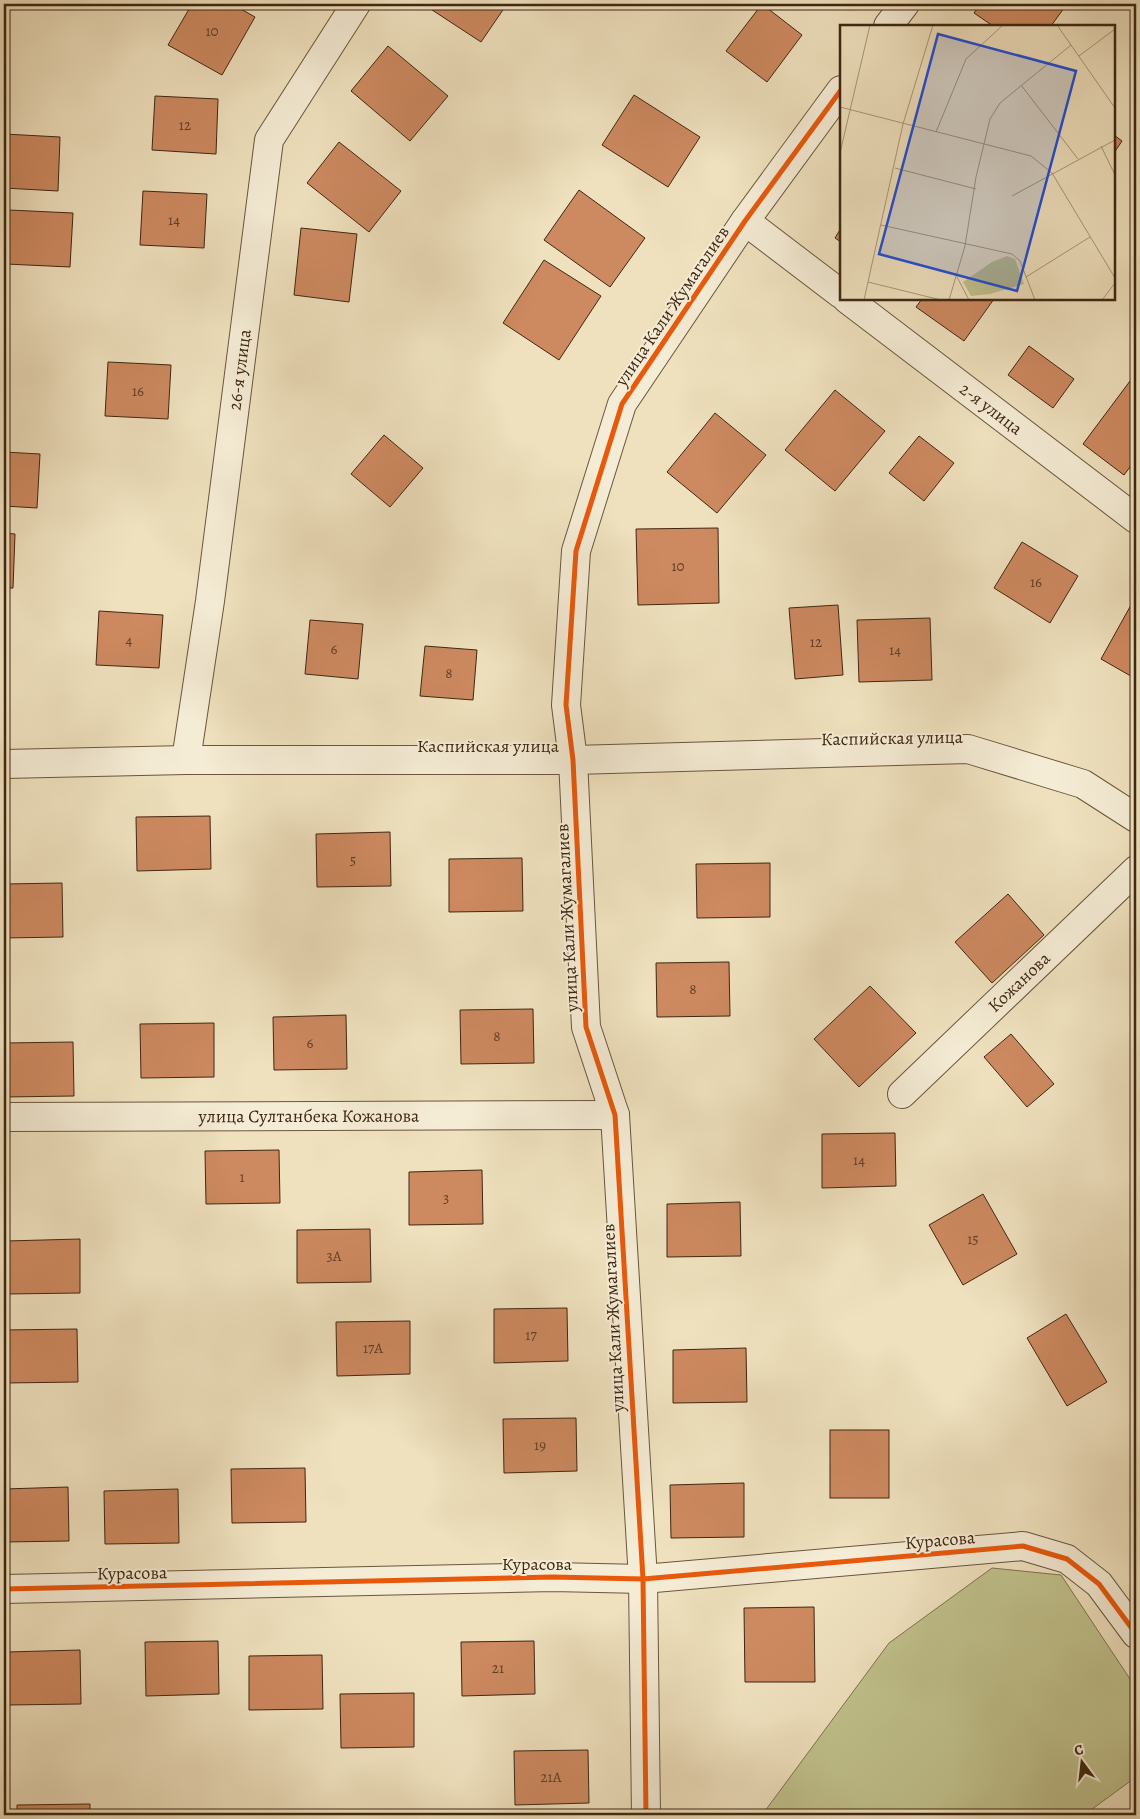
<svg xmlns="http://www.w3.org/2000/svg" width="1140" height="1819" viewBox="0 0 1140 1819" font-family="Alegreya,serif">
	<style>
		.green { fill: #c0c18c; stroke: #7f744e }
		.building { fill: #cd8960; stroke: #3e2711 }
		.lines { fill: none; stroke-linecap: round; stroke-linejoin: round }
		.street-casing { stroke: #6a563c; stroke-width: 30 }
		.street { stroke: #f5ecd5; stroke-width: 28 }
		.cycleway-casing { stroke: #f5ecd5; stroke-width: 8 }
		.cycleway { stroke: #e8590c; stroke-width: 5 }
		.labels { text-anchor: middle; dominant-baseline: central; stroke-width: 4; stroke-linejoin: round; paint-order: stroke }
		.number-label { font-size: 15px; fill: #624025 }
		.street-label { font-size: 18px; fill: #3e2711; stroke: #f5ecd5 }
		.inset-road { fill: none; stroke: #a89779; stroke-width: 1 }
		.view { fill: #1d4ed8; fill-opacity: 0.15; stroke: #1d4ed8; stroke-width: 2.5 }
		.inset-edge { fill: none; stroke: #3e2711; stroke-width: 2.5 }
	</style>
	<rect width="100%" height="100%" fill="#efe1be"/>
	<filter id="stains"><feTurbulence type="fractalNoise" baseFrequency=".004" numOctaves="4"/><feColorMatrix values="0 0 0 0 .2 0 0 0 0 .09 0 0 0 0 .02 0 0 0 .5 -.17"/></filter>
	<radialGradient id="worn" r=".72"><stop offset=".6" stop-color="#630" stop-opacity="0"/><stop offset="1" stop-color="#630" stop-opacity=".3"/></radialGradient>
	<polygon class="green" points="992,1568 1061,1575 1136,1688 1136,1777 1084,1815 762,1815 889,1643"/>
	<g class="building">
		<polygon points="192,4 232,4 255,17 222,75 168,45"/>
		<polygon points="423,4 507,4 481,42"/>
		<polygon points="762,4 802,35 767,82 726,51"/>
		<polygon points="980,4 1067,4 1051,26 993,26 974,13"/>
		<polygon points="388,46 448,96 410,141 351,91"/>
		<polygon points="634,95 700,137 668,187 602,145"/>
		<polygon points="155,96 218,99 216,154 152,150"/>
		<polygon points="4,134 60,137 58,191 4,188"/>
		<polygon points="1114,135 1122,141 1114,153"/>
		<polygon points="339,142 401,191 369,232 307,183"/>
		<polygon points="579,190 645,238 610,287 544,240"/>
		<polygon points="143,191 207,194 204,248 140,245"/>
		<polygon points="9,210 73,213 70,267 6,264"/>
		<polygon points="301,228 357,234 349,302 294,295"/>
		<polygon points="841,228 841,242 835,238"/>
		<polygon points="544,260 601,296 559,360 503,323"/>
		<polygon points="922,299 994,299 964,341 916,307"/>
		<polygon points="1029,346 1074,379 1053,408 1008,375"/>
		<polygon points="108,362 171,365 168,419 105,416"/>
		<polygon points="1136,373 1136,459 1124,475 1083,444"/>
		<polygon points="835,390 885,431 835,491 785,450"/>
		<polygon points="715,413 766,455 717,513 667,472"/>
		<polygon points="384,435 423,468 390,507 351,474"/>
		<polygon points="919,436 954,463 924,501 889,473"/>
		<polygon points="4,452 40,454 37,508 4,506"/>
		<polygon points="718,528 719,603 638,605 636,529"/>
		<polygon points="4,533 15,534 13,588 4,588"/>
		<polygon points="1022,542 1078,576 1050,623 994,588"/>
		<polygon points="1136,596 1136,679 1101,659"/>
		<polygon points="838,605 843,675 795,679 789,608"/>
		<polygon points="99,611 163,615 159,668 96,665"/>
		<polygon points="930,618 932,680 859,682 857,620"/>
		<polygon points="310,620 363,624 358,679 305,674"/>
		<polygon points="425,646 477,650 473,700 420,696"/>
		<polygon points="210,816 211,869 137,871 136,817"/>
		<polygon points="390,832 391,886 317,887 316,834"/>
		<polygon points="522,858 523,911 449,912 449,859"/>
		<polygon points="770,863 770,917 697,918 696,864"/>
		<polygon points="62,883 63,937 4,938 4,884"/>
		<polygon points="1008,894 1044,935 992,983 955,942"/>
		<polygon points="729,962 730,1016 657,1017 656,963"/>
		<polygon points="870,986 916,1033 859,1087 814,1039"/>
		<polygon points="533,1009 534,1063 461,1064 460,1010"/>
		<polygon points="346,1015 347,1069 274,1070 273,1017"/>
		<polygon points="214,1023 214,1077 141,1078 140,1024"/>
		<polygon points="1011,1034 1054,1084 1027,1107 984,1057"/>
		<polygon points="73,1042 74,1096 4,1097 4,1043"/>
		<polygon points="895,1133 896,1186 822,1188 822,1134"/>
		<polygon points="279,1150 280,1203 206,1204 205,1151"/>
		<polygon points="482,1170 483,1224 409,1225 409,1172"/>
		<polygon points="983,1194 1017,1254 963,1285 929,1225"/>
		<polygon points="740,1202 741,1256 667,1257 667,1204"/>
		<polygon points="370,1229 371,1282 297,1283 297,1230"/>
		<polygon points="80,1239 80,1293 7,1294 6,1241"/>
		<polygon points="567,1308 568,1361 494,1363 494,1309"/>
		<polygon points="1066,1314 1107,1382 1067,1406 1027,1338"/>
		<polygon points="410,1321 410,1374 337,1376 336,1322"/>
		<polygon points="77,1329 78,1382 5,1383 4,1330"/>
		<polygon points="746,1348 747,1402 673,1403 673,1350"/>
		<polygon points="576,1418 577,1471 504,1473 503,1419"/>
		<rect x="830" y="1430" width="59" height="68"/>
		<polygon points="305,1468 306,1522 232,1523 231,1469"/>
		<polygon points="744,1483 744,1537 671,1538 670,1485"/>
		<polygon points="68,1487 69,1541 4,1542 4,1489"/>
		<polygon points="178,1489 179,1543 105,1544 104,1491"/>
		<polygon points="814,1607 815,1682 745,1682 744,1608"/>
		<polygon points="218,1641 219,1694 146,1696 145,1642"/>
		<polygon points="534,1641 535,1694 462,1696 461,1642"/>
		<polygon points="80,1650 81,1704 8,1705 7,1652"/>
		<polygon points="322,1655 323,1709 249,1710 249,1656"/>
		<polygon points="414,1693 414,1747 341,1748 340,1694"/>
		<polygon points="588,1750 589,1803 515,1805 514,1751"/>
		<polygon points="90,1804 90,1815 17,1815 17,1805"/>
	</g>
	<g class="lines">
		<defs>
			<g id="street">
				<polyline points="888,26 905,4"/>
				<polyline points="745,221 841,294"/>
				<path id="s1" d="M847 299 1136 519"/>
				<path id="s2" d="M186 760 210 601 269 140 356 4"/>
				<polyline points="4,764 186,760 573,760 968,749 1083,784 1136,818"/>
				<path id="s3" d="M902 1094 1136 870"/>
				<path id="s4" d="M4 1117 615 1115"/>
				<polyline points="4,1589 553,1577 643,1579 1023,1546 1067,1559 1099,1584 1136,1634"/>
				<polyline points="646,1815 643,1579 615,1115 586,1027 573,760 566,705 576,551 622,404 745,221 841,90"/>
			</g>
		</defs>
		<use href="#street" class="street-casing"/>
		<use href="#street" class="street"/>
		<defs>
			<g id="cycleway">
				<polyline points="4,1589 553,1577 643,1579 1023,1546 1067,1559 1099,1584 1136,1634"/>
				<polyline points="646,1815 643,1579 615,1115 586,1027 573,760 566,705 576,551 622,404 745,221 841,90"/>
			</g>
		</defs>
		<use href="#cycleway" class="cycleway-casing"/>
		<use href="#cycleway" class="cycleway"/>
	</g>
	<g class="labels">
		<g class="number-label">
			<text x="212" y="31">10</text>
			<text x="185" y="125">12</text>
			<text x="174" y="220">14</text>
			<text x="138" y="391">16</text>
			<text x="678" y="566">10</text>
			<text x="1036" y="582">16</text>
			<text x="129" y="640">4</text>
			<text x="816" y="642">12</text>
			<text x="334" y="649">6</text>
			<text x="895" y="650">14</text>
			<text x="449" y="673">8</text>
			<text x="353" y="860">5</text>
			<text x="693" y="989">8</text>
			<text x="497" y="1036">8</text>
			<text x="310" y="1043">6</text>
			<text x="859" y="1160">14</text>
			<text x="242" y="1177">1</text>
			<text x="446" y="1198">3</text>
			<text x="973" y="1239">15</text>
			<text x="334" y="1256">3А</text>
			<text x="531" y="1335">17</text>
			<text x="373" y="1348">17А</text>
			<text x="540" y="1445">19</text>
			<text x="498" y="1668">21</text>
			<text x="551" y="1777">21А</text>
		</g>
		<g class="street-label">
			<text transform="translate(672 306) rotate(-56)">улица Кали Жумагалиев</text>
			<text stroke="none"><textPath href="#s2" startOffset="394">26-я улица</textPath></text>
			<text stroke="none"><textPath href="#s1" startOffset="181">2-я улица</textPath></text>
			<text transform="translate(892 738) rotate(-1)">Каспийская улица</text>
			<text x="488" y="746">Каспийская улица</text>
			<text transform="translate(567 918) rotate(-93)">улица Кали Жумагалиев</text>
			<text stroke="none"><textPath href="#s3" startOffset="162">Кожанова</textPath></text>
			<text stroke="none"><textPath href="#s4" startOffset="305">улица Султанбека Кожанова</textPath></text>
			<text transform="translate(613 1318) rotate(-93)">улица Кали Жумагалиев</text>
			<text transform="translate(940 1540) rotate(-5)">Курасова</text>
			<text x="537" y="1564">Курасова</text>
			<text transform="translate(132 1573) rotate(-1)">Курасова</text>
		</g>
	</g>
	<g transform="translate(840 25)">
		<rect width="275" height="275" fill="#efe1be"/>
		<path d="M167 231 175 234 184 259 150 269 131 271 123 257 152 237Z" fill="#c0c18c"/>
		<path class="inset-road" d="M217 0 275 83M239 31 275 4M181 60 238 134M0 82 191 131 212 148 275 253M96 107 126 34 163 0M261 121 275 150M0 128 30 0M55 143 136 164M172 171 275 115M41 200 172 229 180 236 195 275M117 252 129 275M186 252 250 212M28 257 101 275M24 275 63 99 93 0M109 275 125 221 136 152 150 94 160 78 231 20M262 275 275 258"/>
		<path class="view" d="M98 9 236 46 177 266 39 229Z"/>
		<rect width="275" height="275" class="inset-edge"/>
	</g>
	<rect width="1140" height="1819" fill="none" stroke="#efe1be" stroke-width="20"/>
	<rect x="5" y="5" width="1130" height="1809" fill="none" stroke="#3e2711" stroke-width="2.5"/>
	<rect x="10" y="10" width="1120" height="1799" fill="none" stroke="#3e2711"/>
	<g transform="translate(1082 1762) rotate(345)" stroke="#f5ecd5" stroke-width="4" paint-order="stroke">
	<path d="M0-4L9 19L0 12L-9 19Z" fill="#3e2711"/>
	<text y="-8" font-size="14" font-weight="bold" text-anchor="middle" fill="#3e2711">С</text>
	</g>
	<rect width="100%" height="100%" filter="url(#stains)"/>
	<rect width="100%" height="100%" fill="url(#worn)"/>
</svg>
